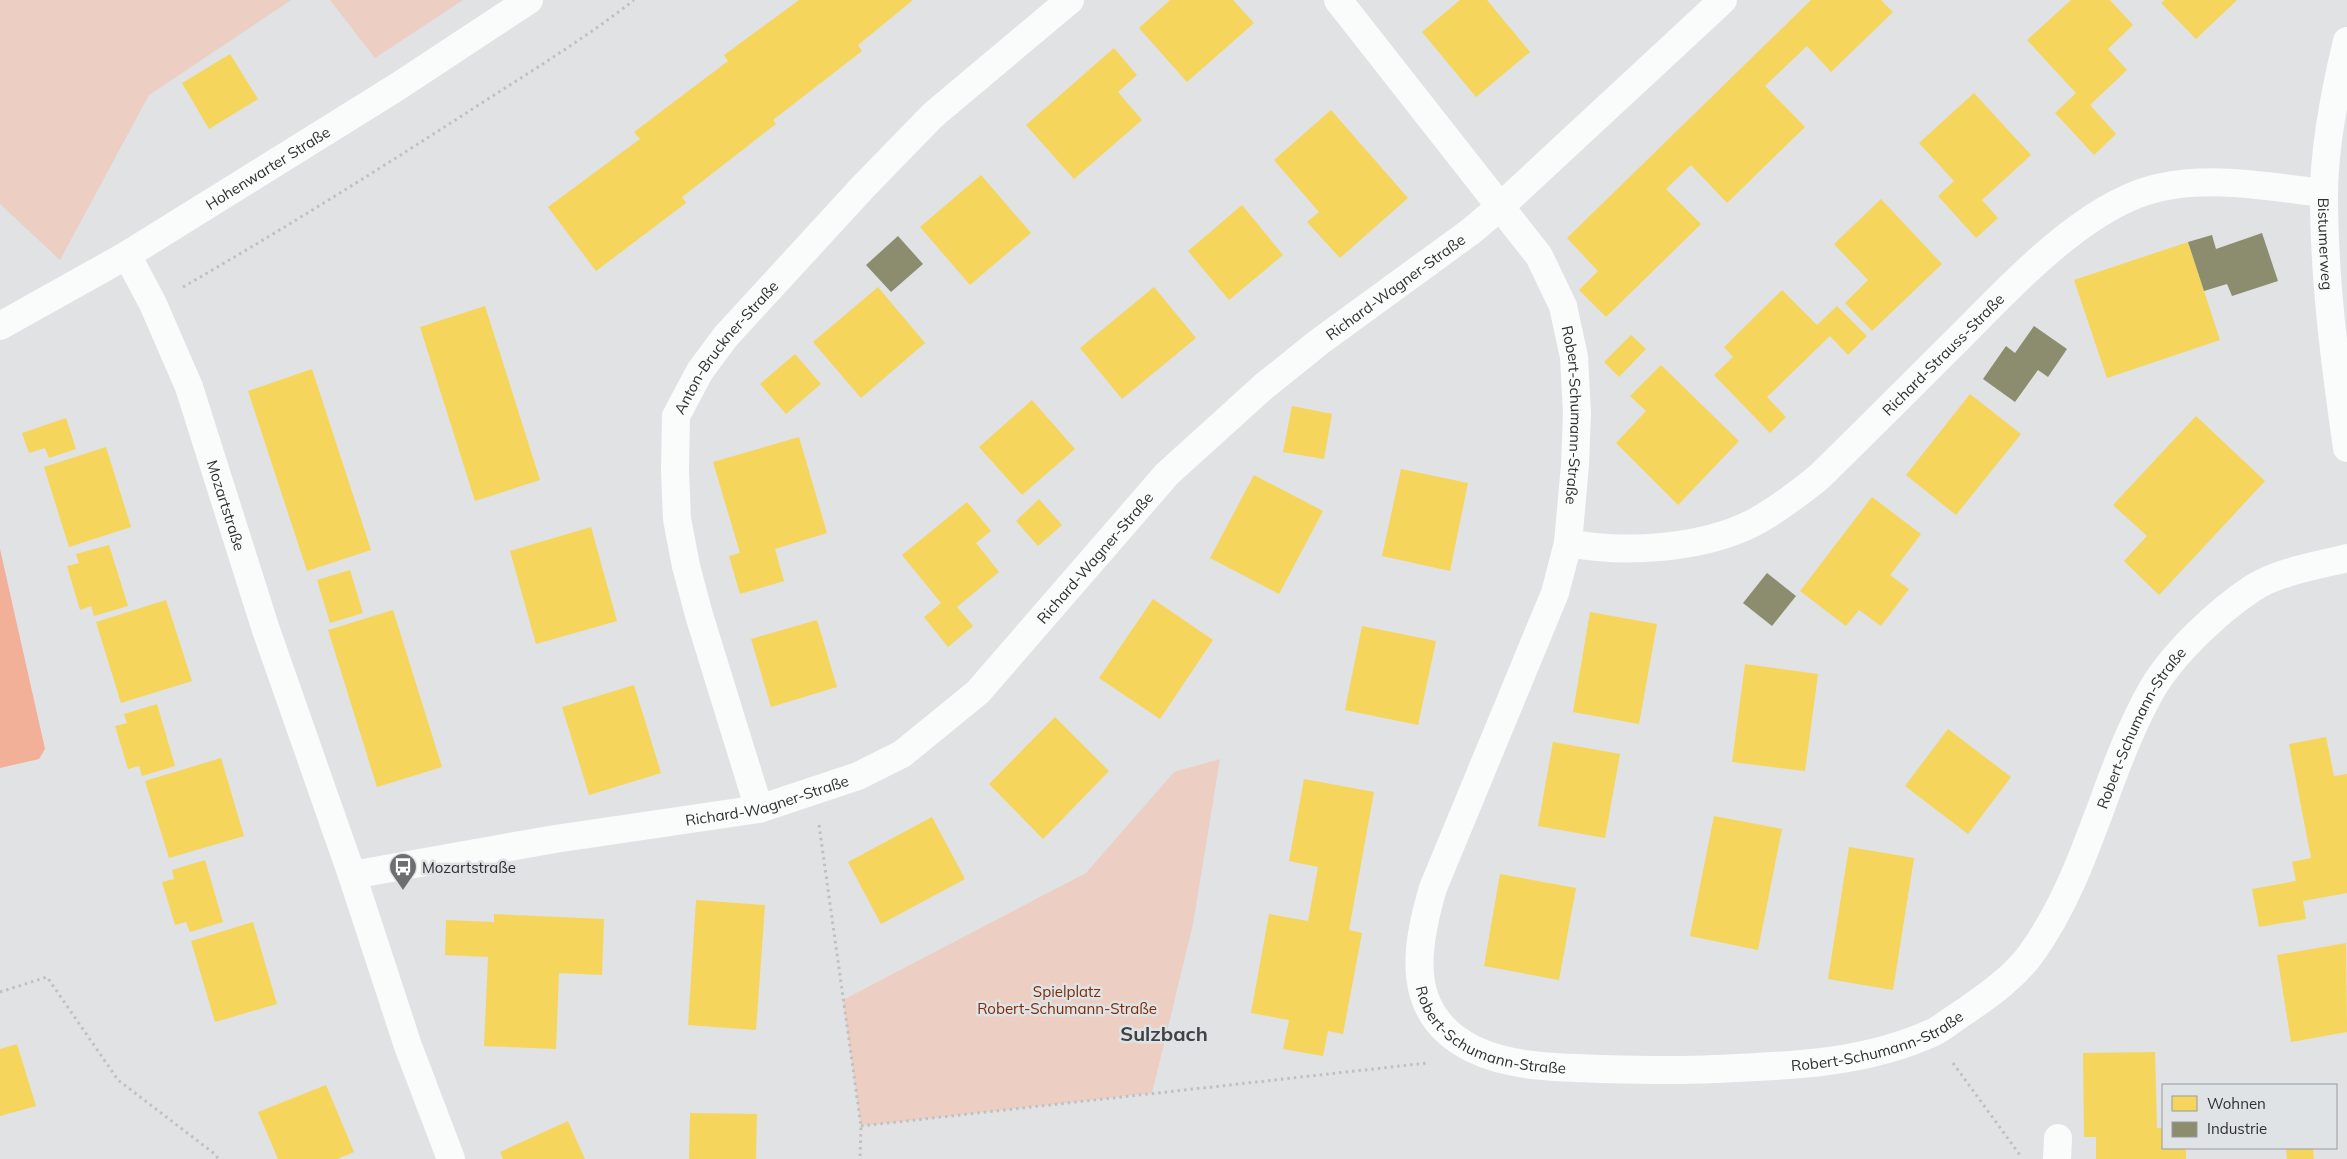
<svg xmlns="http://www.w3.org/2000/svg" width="2347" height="1159" viewBox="0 0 2347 1159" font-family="Mulish,sans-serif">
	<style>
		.green { fill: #eccec3 }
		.water { fill: #f2b098 }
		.homes { fill: #f6d55c }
		.industry { fill: #8c8c6e }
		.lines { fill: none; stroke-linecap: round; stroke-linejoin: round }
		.path { stroke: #c0c0c1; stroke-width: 3; stroke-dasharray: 2.5 4; stroke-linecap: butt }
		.minor { stroke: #fafbfb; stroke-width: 28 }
		.tertiary { stroke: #fafbfb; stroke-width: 28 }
		.labels { text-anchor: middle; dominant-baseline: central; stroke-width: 5; stroke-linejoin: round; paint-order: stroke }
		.street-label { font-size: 15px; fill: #2e3030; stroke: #dfe3e5 }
		.poi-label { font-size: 15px; fill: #2e3030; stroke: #dfe3e5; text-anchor: start }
		.park-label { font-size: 15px; fill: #7f2c04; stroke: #dfe3e5 }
		.district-label { font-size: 20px; font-weight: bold; fill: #404244; stroke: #dfe3e5 }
	</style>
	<rect width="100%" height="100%" fill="#e0e2e4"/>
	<g class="green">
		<polygon points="0,0 291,0 149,95 60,260 0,204"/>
		<polygon points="330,0 463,0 375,58"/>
		<polygon points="1220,759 1193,924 1152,1093 861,1126 843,1000 1086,873 1174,772"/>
	</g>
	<polygon class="water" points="0,549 45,749 39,759 0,768"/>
	<g class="homes">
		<polygon points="799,0 913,0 858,45 862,51 773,120 776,124 682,197 686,203 596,271 548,207 640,139 634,132 728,61 724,55"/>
		<polygon points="1170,0 1233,0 1254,23 1187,82 1139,28"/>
		<polygon points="1460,0 1487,0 1530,52 1476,97 1422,32"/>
		<polygon points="1811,0 1881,0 1893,12 1831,72 1807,46 1765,86 1805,127 1727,203 1691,165 1666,189 1701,224 1606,317 1579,290 1598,271 1567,238"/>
		<polygon points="2071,0 2110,0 2133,25 2108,49 2127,70 2090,105 2116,134 2094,155 2055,113 2076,93 2027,40"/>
		<polygon points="2165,0 2237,0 2196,39 2161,3"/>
		<polygon points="1114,48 1137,75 1118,92 1142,120 1074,179 1026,125"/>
		<polygon points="230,54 258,99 209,129 182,83"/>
		<polygon points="1974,93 2031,155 1982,200 1998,218 1976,238 1938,196 1954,181 1919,143"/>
		<polygon points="1331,110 1408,198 1340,258 1307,222 1319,212 1274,160"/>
		<polygon points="981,175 1031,233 970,285 920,227"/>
		<polygon points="1881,199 1942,264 1872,331 1845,303 1868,280 1834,244"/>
		<polygon points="1242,205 1283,255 1229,300 1188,251"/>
		<polygon points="2188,242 2220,340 2107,378 2074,280"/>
		<polygon points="878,287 925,343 861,398 813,342"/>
		<polygon points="1154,287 1196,338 1122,399 1080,348"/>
		<polygon points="1782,290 1817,325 1837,306 1867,336 1848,355 1830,336 1767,397 1786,417 1770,433 1714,375 1733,357 1724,347"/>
		<polygon points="485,306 540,480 475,501 420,327"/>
		<polygon points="1631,335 1646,349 1619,377 1604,362"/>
		<polygon points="795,354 821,384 786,414 760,384"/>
		<polygon points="1661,365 1739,441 1678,505 1616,443 1646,411 1630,396"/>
		<polygon points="312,369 371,550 307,571 248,391"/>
		<polygon points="1970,394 2021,434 1956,515 1906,475"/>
		<polygon points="1032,400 1075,449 1022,495 979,447"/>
		<polygon points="1292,406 1332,414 1324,459 1283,452"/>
		<polygon points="2196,416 2265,481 2159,595 2124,561 2147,536 2113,505"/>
		<polygon points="66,418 76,449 49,458 45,448 29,453 22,433"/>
		<polygon points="799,437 827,533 775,549 784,581 740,594 729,556 740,553 713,462"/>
		<polygon points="106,447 131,527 69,547 44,467"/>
		<polygon points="1401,469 1468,483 1450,571 1382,556"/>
		<polygon points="1254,475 1323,511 1279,594 1210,558"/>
		<polygon points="1872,497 1921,534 1890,575 1909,589 1881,626 1859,610 1846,626 1800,591"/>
		<polygon points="1039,499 1062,525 1038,546 1016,521"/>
		<polygon points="967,502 991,531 976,543 999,572 957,607 973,626 948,647 924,617 941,603 902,555"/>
		<polygon points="591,527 617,621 536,644 510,551"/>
		<polygon points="109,545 128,606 94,616 91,606 80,610 67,566 79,563 76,554"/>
		<polygon points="350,570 363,613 330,623 317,580"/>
		<polygon points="1153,599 1213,640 1160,719 1099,678"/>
		<polygon points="166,600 192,681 121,703 96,622"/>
		<polygon points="393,610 442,767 377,787 328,630"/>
		<polygon points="1590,612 1657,624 1639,724 1573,712"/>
		<polygon points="817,620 837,687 771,707 751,639"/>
		<polygon points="1362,626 1436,641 1418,725 1345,710"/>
		<polygon points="1745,664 1818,674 1805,771 1732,762"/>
		<polygon points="634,685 661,773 589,795 562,707"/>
		<polygon points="157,704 175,766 142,776 139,766 128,769 115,726 127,723 124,714"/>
		<polygon points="1055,717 1109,771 1043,839 989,784"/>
		<polygon points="1948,729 2011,777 1968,834 1905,786"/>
		<polygon points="2326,737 2334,776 2347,774 2347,893 2303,901 2306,919 2259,927 2252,889 2296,881 2292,862 2311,858 2289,744"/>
		<polygon points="1553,742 1620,754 1605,838 1538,826"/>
		<polygon points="221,758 244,836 169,858 145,781"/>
		<polygon points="1304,779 1374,792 1349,930 1362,933 1343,1034 1328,1031 1323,1056 1283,1049 1289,1020 1251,1013 1269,914 1308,921 1318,867 1289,861"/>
		<polygon points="1714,816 1782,829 1758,950 1690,936"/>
		<polygon points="932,817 965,879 881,924 848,862"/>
		<polygon points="1849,847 1914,858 1893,990 1828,979"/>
		<polygon points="205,860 223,922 190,932 186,922 175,925 162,882 174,879 172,870"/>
		<polygon points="1500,874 1576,888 1559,980 1484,966"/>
		<polygon points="696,900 765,905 756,1030 688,1025"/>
		<polygon points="494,914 604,919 602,975 559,973 556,1049 484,1046 488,957 445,955 446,920 494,922"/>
		<polygon points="253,922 277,1004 215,1022 191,941"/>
		<polygon points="2346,943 2347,1032 2291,1042 2277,955"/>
		<polygon points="17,1044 36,1106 0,1116 0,1049"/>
		<polygon points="2155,1052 2157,1128 2163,1128 2163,1148 2186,1148 2186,1159 2096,1159 2096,1137 2084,1137 2083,1053"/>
		<polygon points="326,1085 354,1152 337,1159 278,1159 258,1112"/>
		<polygon points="690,1113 757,1114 756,1159 689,1159"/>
		<polygon points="568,1121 585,1159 503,1159 500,1152"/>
		<polygon points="2286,1148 2313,1148 2314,1159 2287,1159"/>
	</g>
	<g class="industry">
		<polygon points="2262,233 2278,281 2232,296 2227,284 2204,291 2188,242 2212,235 2216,249"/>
		<polygon points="898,236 923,264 891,292 866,265"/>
		<polygon points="2034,326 2067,349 2048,377 2038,370 2015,402 1983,379 2006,346 2015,353"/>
		<polygon points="1767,573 1796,596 1772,626 1743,603"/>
	</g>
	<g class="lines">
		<g class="path">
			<path d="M183 287C282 230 378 170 474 108 528 73 583 40 634 0"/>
			<polyline points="819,825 861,1126 860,1159"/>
			<polyline points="0,992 47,977 118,1080 216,1155 218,1159"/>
			<polyline points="1953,1063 2020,1155"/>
			<polyline points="861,1126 1427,1063"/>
		</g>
		<g class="minor">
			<path id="s1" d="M1338 0 1539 256 1563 306 1574 357 1577 413 1575 465 1568 543 1555 593 1433 888C1415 949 1404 1015 1473 1049 1512 1068 1560 1067 1602 1069 1640 1070 1677 1071 1714 1069 1788 1066 1865 1064 1934 1032 1945 1026 1956 1017 1967 1010 1990 994 2014 977 2031 954 2088 875 2104 775 2151 691 2172 654 2218 611 2253 588 2280 571 2316 566 2347 558"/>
			<path id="s2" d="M2347 41C2336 87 2324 148 2324 195 2324 280 2335 364 2347 448"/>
			<path id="s3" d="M127 255 153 304 189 387 266 630 352 875 408 1046 451 1159"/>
			<path id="s4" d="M1568 543C1625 554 1701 549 1753 523 1777 510 1798 494 1819 477 1864 433 1909 388 1953 344 2008 290 2085 202 2162 187 2215 176 2271 187 2324 193"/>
			<path id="s5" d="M759 809 699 615 686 566 677 519 675 471 676 416 700 371 726 336 863 187 933 115 1070 0"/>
			<path id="s6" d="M352 875 555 839 759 809 858 776 902 754 978 692 1167 474 1263 387 1319 342 1470 232 1501 206 1723 0"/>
			<polyline points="2057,1159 2058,1138"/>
		</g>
		<path class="tertiary" id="s7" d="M0 326 127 255 397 87 529 0"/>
	</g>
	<defs>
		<symbol id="bus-pin" viewBox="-11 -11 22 30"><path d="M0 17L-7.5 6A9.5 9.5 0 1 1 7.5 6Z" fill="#6c6e6f" stroke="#dfe3e5"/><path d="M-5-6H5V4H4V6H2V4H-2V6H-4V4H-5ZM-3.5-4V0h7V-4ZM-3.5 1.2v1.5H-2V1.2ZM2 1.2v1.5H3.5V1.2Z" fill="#fff"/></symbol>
	</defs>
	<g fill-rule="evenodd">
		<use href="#bus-pin" x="387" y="851" width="32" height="43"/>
	</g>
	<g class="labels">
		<g class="street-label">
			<text stroke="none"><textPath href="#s7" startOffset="311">Hohenwarter Straße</textPath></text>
			<text stroke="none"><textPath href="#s2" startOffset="205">Bistumerweg</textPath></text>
			<text stroke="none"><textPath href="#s6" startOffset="1248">Richard-Wagner-Straße</textPath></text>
			<text stroke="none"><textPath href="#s5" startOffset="490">Anton-Bruckner-Straße</textPath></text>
			<text stroke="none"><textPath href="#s4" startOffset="444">Richard-Strauss-Straße</textPath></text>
			<text stroke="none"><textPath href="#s1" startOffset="491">Robert-Schumann-Straße</textPath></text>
			<text stroke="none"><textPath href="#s3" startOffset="270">Mozartstraße</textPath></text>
			<text stroke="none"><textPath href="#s6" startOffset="842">Richard-Wagner-Straße</textPath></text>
			<text stroke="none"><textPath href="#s1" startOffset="2020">Robert-Schumann-Straße</textPath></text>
			<text stroke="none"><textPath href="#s6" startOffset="422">Richard-Wagner-Straße</textPath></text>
			<text stroke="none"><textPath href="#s1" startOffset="1180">Robert-Schumann-Straße</textPath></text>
			<text stroke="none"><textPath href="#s1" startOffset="1585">Robert-Schumann-Straße</textPath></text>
		</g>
		<g class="poi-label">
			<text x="422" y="867">Mozartstraße</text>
		</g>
		<g class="park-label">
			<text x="1067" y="991">Spielplatz<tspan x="1067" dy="17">Robert-Schumann-Straße</tspan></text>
		</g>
		<g class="district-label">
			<text x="1164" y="1033">Sulzbach</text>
		</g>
	</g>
	<rect x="2162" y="1084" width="175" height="65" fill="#dfe3e5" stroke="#989b9d"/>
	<rect x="2172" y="1096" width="25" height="15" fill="#f6d55c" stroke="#989b9d"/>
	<text x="2207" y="1109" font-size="15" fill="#2e3030">Wohnen</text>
	<rect x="2172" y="1122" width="25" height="15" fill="#8c8c6e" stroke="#989b9d"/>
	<text x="2207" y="1134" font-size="15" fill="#2e3030">Industrie</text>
</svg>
